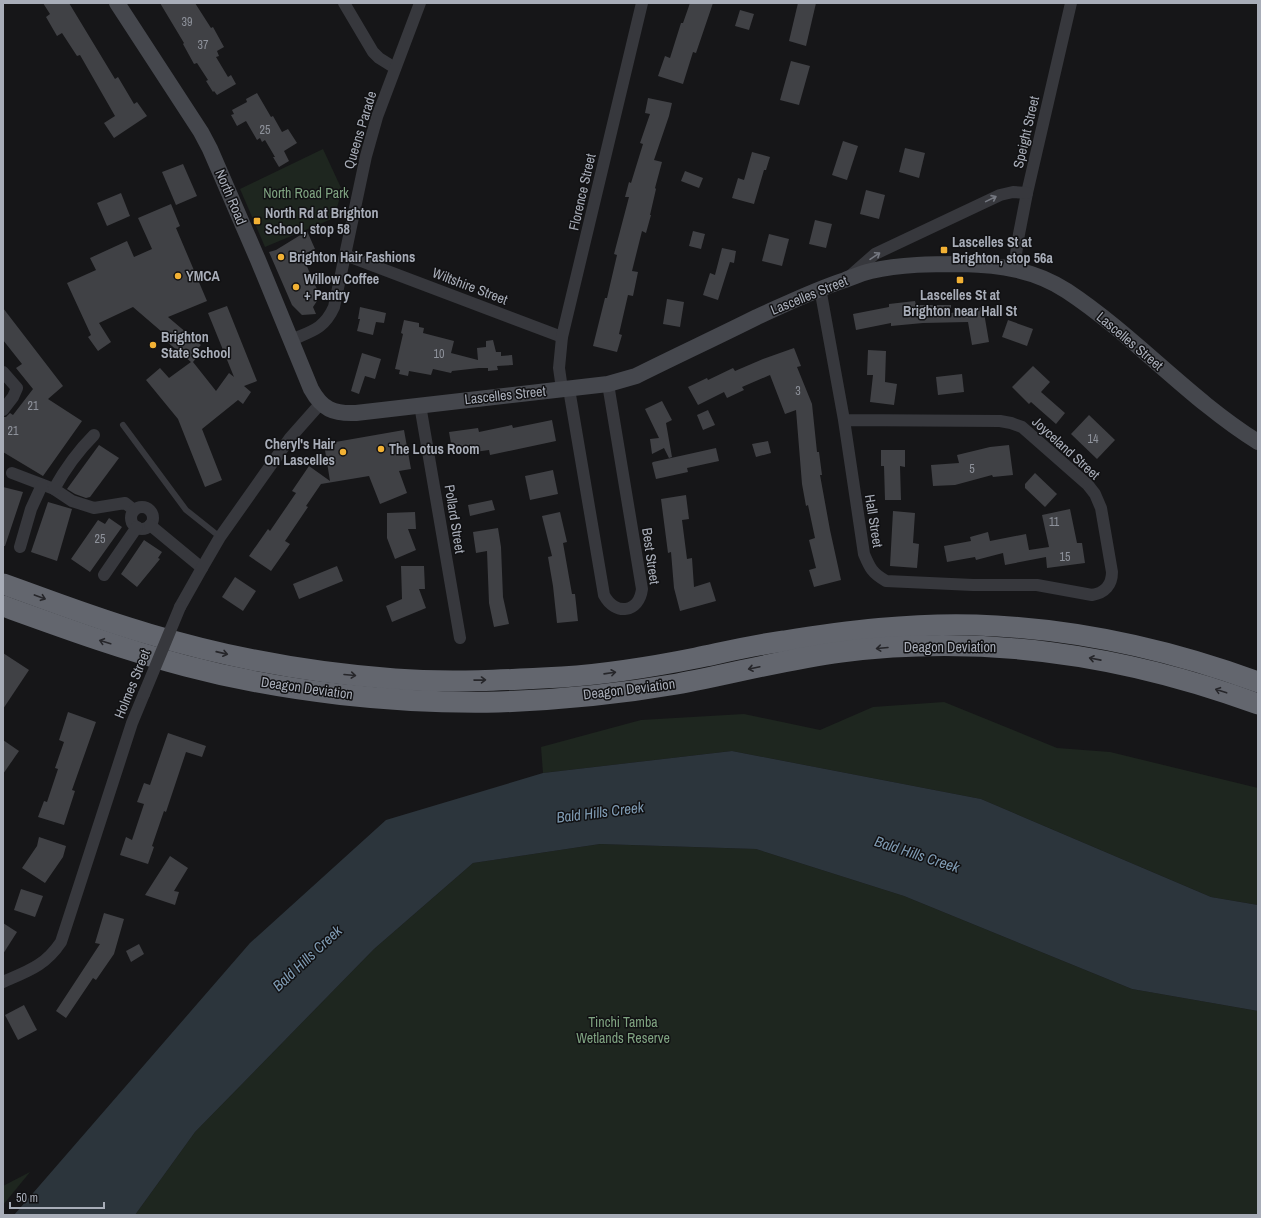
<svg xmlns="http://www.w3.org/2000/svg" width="1261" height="1218" viewBox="0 0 1261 1218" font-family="'Archivo Narrow',sans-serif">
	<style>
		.green { fill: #1e261f }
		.water { fill: #2c353c }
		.building { fill: #404145 }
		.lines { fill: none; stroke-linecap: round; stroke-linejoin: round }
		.lane { stroke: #37383d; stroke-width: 6 }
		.street { stroke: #37383d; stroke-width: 12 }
		.secondary { stroke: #45474d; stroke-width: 16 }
		.highway { stroke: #63666e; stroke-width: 21 }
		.street-bridge { stroke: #37383d; stroke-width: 12 }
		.oneway { stroke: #757881 }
		.oneway2 { stroke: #26262a }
		.poi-dot { fill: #f2b134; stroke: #111113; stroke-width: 1.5 }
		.labels { text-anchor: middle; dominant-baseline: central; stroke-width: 3; stroke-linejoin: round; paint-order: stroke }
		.number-label { font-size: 12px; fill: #8e929b }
		.street-label { font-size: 14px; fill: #a8adb8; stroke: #111113 }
		.park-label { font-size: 14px; fill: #7fa381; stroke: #111113 }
		.poi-label { font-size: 14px; font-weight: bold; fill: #a8adb8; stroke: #111113; text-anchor: start }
		.water-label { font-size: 15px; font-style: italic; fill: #7f9bb3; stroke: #111113 }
	</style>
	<rect width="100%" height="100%" fill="#161618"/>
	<g class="green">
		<polygon points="323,149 342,190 334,218 265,247 240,189"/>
		<polygon points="944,702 1057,748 1110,752 1258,788 1258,905 1211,897 981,799 732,751 543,773 541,747 641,720 744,714 820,730 873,707"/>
		<polygon points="600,844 756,849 904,896 1132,989 1258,1011 1258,1215 135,1215 195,1132 374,949 473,863"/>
		<polygon points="30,1172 3,1205 3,1186"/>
	</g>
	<polygon class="water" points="732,751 981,799 1211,897 1258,905 1258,1011 1132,989 904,896 756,849 600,844 473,863 374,949 195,1132 135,1215 14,1215 250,943 386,820 543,773"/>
	<g class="building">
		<polygon points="43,3 69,3 115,79 118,77 134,104 137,102 147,116 114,138 104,123 115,116 80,55 77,56 62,33 57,36 46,17 50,14"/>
		<polygon points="160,3 195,3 211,28 213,27 224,47 217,51 219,56 216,57 228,77 231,75 236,84 217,95 214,91 213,92 206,81 208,80 197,63 194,64 183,44 184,43"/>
		<polygon points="690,3 713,3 696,53 693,52 683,84 658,76 665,56 670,58 681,23 683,23"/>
		<polygon points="798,3 816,3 806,46 789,41"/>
		<polygon points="740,10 754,14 749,30 735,26"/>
		<polygon points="791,61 810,66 799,105 780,100"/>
		<polygon points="257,93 271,117 273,116 282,132 288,129 297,143 284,151 289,161 279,167 273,157 275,157 265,140 262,142 260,138 257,140 246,121 237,126 231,115 234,114 232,110 247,102 246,99"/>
		<polygon points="648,98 672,103 669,116 654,160 662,162 655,188 656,189 650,215 651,215 646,233 642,231 632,271 638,272 633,296 628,295 619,334 622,335 617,352 593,346 605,298 607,298 617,255 614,254 629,197 625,197 629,182 631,183 643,144 640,143 650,114 645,113"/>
		<polygon points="843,141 858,146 847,180 832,175"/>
		<polygon points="905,148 925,153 919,178 899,172"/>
		<polygon points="752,152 770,157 766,170 764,170 754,204 732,198 738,178 744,180"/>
		<polygon points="183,164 197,196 176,205 162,172"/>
		<polygon points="685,171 703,178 699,188 681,181"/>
		<polygon points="866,190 885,195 879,219 860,214"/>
		<polygon points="121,193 130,216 107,226 97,203"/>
		<polygon points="171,204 180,226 176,228 207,301 168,317 201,345 198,348 202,351 193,362 216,391 229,373 234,377 208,313 227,306 257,381 244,386 251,392 243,404 238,400 202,429 222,480 205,487 178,419 146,380 160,368 169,378 191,362 166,341 169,338 133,307 99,323 111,342 98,351 88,337 91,335 67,283 96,270 90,258 127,241 134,257 152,249 138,218"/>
		<polygon points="815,220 832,224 826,248 809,244"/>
		<polygon points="307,231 315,249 302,255 319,294 317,301 313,307 316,314 302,315 292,305 269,252 276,250"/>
		<polygon points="693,231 705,234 701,249 689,246"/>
		<polygon points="769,234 789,239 782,266 762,261"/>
		<polygon points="722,248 736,251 734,263 730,262 718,300 703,295 710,273 715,275"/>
		<polygon points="667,299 684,302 680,327 663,324"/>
		<polygon points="915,301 916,305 951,305 951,313 983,307 989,342 972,345 968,322 923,323 891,326 891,323 856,330 853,314 889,307 889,304"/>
		<polygon points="360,307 386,313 384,323 376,322 373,335 357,331 360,319 358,319"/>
		<polygon points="3,308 63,386 48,399 82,421 43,476 3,452 3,417 6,417 10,413 13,415 33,389 16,368 22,364 3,340"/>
		<polygon points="404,320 419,323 419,327 424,328 423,333 454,341 451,353 478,360 477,348 486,347 486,341 493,340 496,352 501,352 501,356 512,355 513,365 497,366 498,370 488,371 488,368 479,368 452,371 451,373 433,369 431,375 409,371 408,376 399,374 400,370 395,369 403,334 401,333"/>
		<polygon points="1008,320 1033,329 1027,346 1002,337"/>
		<polygon points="794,348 801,366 797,367 812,404 817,452 819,452 822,475 820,475 830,530 841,580 814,587 809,570 816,568 809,540 815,538 808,505 806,506 802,484 796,410 785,414 770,375 742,387 744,390 727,398 724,392 698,405 688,387 707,378 708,380 733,368 735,371 763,359"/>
		<polygon points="868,350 886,351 885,382 897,384 894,405 870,402 873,375 867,375"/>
		<polygon points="362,353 381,359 375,379 365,376 359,394 351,391"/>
		<polygon points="1033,366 1050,382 1041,392 1065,413 1056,424 1031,402 1029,404 1012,387"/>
		<polygon points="962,374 964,392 938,395 936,377"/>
		<polygon points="662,401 672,420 666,423 672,457 669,458 664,448 652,454 650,439 659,438 645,409"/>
		<polygon points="708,410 715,425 703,430 697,415"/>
		<polygon points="1089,415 1115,440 1097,459 1071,434"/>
		<polygon points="552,420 556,441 490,455 489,450 453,455 449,432 478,428 479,432 512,425 513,428"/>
		<polygon points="404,430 411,469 399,471 407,493 380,504 369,476 321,484 306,506 308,507 285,541 290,544 271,571 249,556 268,529 270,531 296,493 292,491 309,466 330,481 324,444"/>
		<polygon points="768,441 771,453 756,457 752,444"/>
		<polygon points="99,445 119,458 90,497 86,498 75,494 67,489"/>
		<polygon points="1009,445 1013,475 993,477 992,475 955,485 933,486 931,465 959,463 957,455 990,447"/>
		<polygon points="716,448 719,461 687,468 688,472 656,479 652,463 653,462"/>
		<polygon points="881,450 905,450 905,467 900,466 901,500 885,500 884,466 881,466"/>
		<polygon points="553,470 558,494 530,500 525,476"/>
		<polygon points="1035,473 1057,494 1045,507 1025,488 1025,484"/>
		<polygon points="3,487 23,492 5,546 3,546"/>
		<polygon points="686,495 689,519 682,520 687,559 692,558 694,587 710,582 716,601 680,611 674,588 671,552 668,553 661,499"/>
		<polygon points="492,500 495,510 470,516 468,505"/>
		<polygon points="48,502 72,509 57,561 31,552"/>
		<polygon points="1070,509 1077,543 1082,543 1085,563 1047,568 1046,557 1005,565 1003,553 976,560 975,557 947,562 944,546 971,541 970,537 988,532 990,541 1026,534 1029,550 1049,547 1042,515"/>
		<polygon points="893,511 915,513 913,543 919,544 917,568 890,566"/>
		<polygon points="415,512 416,529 408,529 416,550 395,559 387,538 387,513"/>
		<polygon points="560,512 567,542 563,543 572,594 575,594 578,621 557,623 553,586 548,557 552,556 542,516"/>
		<polygon points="109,518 122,527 90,572 71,559 98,520 105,524"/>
		<polygon points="498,528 501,547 503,597 509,624 494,627 489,603 487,551 476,553 473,532"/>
		<polygon points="144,540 162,552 158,558 160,559 137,587 121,574"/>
		<polygon points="337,566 343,581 299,599 293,584"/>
		<polygon points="401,566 424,566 425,589 419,589 426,608 392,622 386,606 402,599"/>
		<polygon points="235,577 256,591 243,611 222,597"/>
		<polygon points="3,653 29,670 3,709"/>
		<polygon points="68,712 96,722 72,790 75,791 64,825 38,817 44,801 47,802 58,769 55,768 64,742 59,740"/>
		<polygon points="168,733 206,746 202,757 186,752 166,812 164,811 152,846 154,847 148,864 120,855 126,837 132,840 144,804 137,802 144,783 150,785"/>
		<polygon points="3,740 19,751 3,774"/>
		<polygon points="39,837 66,846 63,857 45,883 22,868 37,846"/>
		<polygon points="170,856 188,868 174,891 179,892 175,905 145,895"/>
		<polygon points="21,889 43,896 35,917 14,910"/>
		<polygon points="104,913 124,919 114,954 96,980 93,978 66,1018 56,1011 100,944 95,943"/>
		<polygon points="3,923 17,932 3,954"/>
		<polygon points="139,944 144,954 131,962 126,951"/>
		<polygon points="24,1005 37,1030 18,1040 5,1015"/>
	</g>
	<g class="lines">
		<polyline class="lane" points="123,425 186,510 220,537"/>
		<g class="street">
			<polyline points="344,3 373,52 379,58 395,68"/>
			<polyline points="345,255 562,337"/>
			<polyline points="1014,268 1019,234 1027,193 1071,3"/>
			<polyline points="850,276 875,254 1000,195 1013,192 1027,193"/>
			<path d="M820 288 844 420 864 554C870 568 872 573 886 581L973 585H1037L1092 595C1105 593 1112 585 1112 572L1101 508 1095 494 1088 485 1022 427 1011 423 1000 421 844 420"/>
			<path d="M291 340C312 331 324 329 334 307L366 156 377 117 420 3"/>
			<polyline points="3,372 17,388 13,397 3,410"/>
			<polyline points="562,389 559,368 562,337 642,3"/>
			<path d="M569 389 604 595C615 616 639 613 642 589L608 384"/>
			<polyline points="420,405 460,638"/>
			<polyline points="12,473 54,489 72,501 94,508 125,503 134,510"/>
			<path d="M54 489C65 469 78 451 94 435"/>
			<circle cx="142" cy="518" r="11"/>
			<polyline points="150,525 202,568"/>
			<polyline points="20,547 31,509 42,485"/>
			<polyline points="104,575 137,527"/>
			<polyline points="180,607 202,568 220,537 290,438 321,403"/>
			<path d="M3 982C28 971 45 966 61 942L132 723 144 694"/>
		</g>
		<path class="secondary" d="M117 3 201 132 210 149 258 260 311 389C322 409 333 414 356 413L608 384 636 376C676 356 717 337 757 317 786 304 814 290 845 280 853 277 862 273 871 271 901 264 933 264 963 264 1000 265 1035 270 1067 291 1135 336 1189 399 1258 442"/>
		<g class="highway">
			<path d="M3 584C51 601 99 620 149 634 229 658 312 673 395 679 450 683 507 680 562 677 607 674 651 667 696 658 725 652 754 645 784 641 847 631 911 623 976 625 1072 628 1168 649 1258 682"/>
			<path d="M3 606C64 628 124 650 186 666 284 692 397 704 498 702 558 700 619 694 677 684 732 674 786 659 841 652 983 634 1125 655 1258 704"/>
		</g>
		<polyline class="street-bridge" points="144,694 180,607"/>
	</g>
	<defs><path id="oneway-shaft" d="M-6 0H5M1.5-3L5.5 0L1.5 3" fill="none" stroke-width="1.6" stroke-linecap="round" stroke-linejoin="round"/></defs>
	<g class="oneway">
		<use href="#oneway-shaft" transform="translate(991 199) rotate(-26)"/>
		<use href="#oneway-shaft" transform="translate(875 256) rotate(-34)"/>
	</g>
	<g class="oneway2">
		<use href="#oneway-shaft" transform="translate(40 597) rotate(20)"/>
		<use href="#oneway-shaft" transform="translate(105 642) rotate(-163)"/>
		<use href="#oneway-shaft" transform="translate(882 648) rotate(175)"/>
		<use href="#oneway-shaft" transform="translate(222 653) rotate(13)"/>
		<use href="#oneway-shaft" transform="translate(1095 659) rotate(-169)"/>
		<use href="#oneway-shaft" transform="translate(754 668) rotate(168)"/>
		<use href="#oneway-shaft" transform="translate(610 673) rotate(-8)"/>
		<use href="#oneway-shaft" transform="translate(350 675) rotate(5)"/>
		<use href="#oneway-shaft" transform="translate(480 680) rotate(-1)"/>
		<use href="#oneway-shaft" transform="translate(1221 691) rotate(-162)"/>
	</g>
	<g class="poi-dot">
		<rect x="253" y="217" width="8" height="8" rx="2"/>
		<rect x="940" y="246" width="8" height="8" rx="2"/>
		<circle cx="281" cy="257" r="4"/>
		<circle cx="178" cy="276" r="4"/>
		<rect x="956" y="276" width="8" height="8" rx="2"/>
		<circle cx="296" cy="287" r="4"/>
		<circle cx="153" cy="345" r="4"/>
		<circle cx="381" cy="449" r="4"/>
		<circle cx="343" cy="452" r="4"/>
	</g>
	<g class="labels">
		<g class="number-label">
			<text x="187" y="22">39</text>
			<text x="203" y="45">37</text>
			<text x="265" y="130">25</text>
			<text x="439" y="354">10</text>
			<text x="798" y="391">3</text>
			<text x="33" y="406">21</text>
			<text x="13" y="431">21</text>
			<text x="1093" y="439">14</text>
			<text x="972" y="469">5</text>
			<text x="1054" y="522">11</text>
			<text x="100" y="539">25</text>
			<text x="1065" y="557">15</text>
		</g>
		<g class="street-label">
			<text transform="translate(360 130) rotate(-73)">Queens Parade</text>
			<text transform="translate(1026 132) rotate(-77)">Speight Street</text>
			<text transform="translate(582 192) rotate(-77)">Florence Street</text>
			<text transform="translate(231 197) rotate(67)">North Road</text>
			<text transform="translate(470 286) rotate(21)">Wiltshire Street</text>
			<text transform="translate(809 295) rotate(-22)">Lascelles Street</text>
			<text transform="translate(1130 341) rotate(40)">Lascelles Street</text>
			<text transform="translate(505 395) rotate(-6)">Lascelles Street</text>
			<text transform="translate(1066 448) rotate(42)">Joyceland Street</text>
			<text transform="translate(455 519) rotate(81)">Pollard Street</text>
			<text transform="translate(874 521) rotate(81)">Hall Street</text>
			<text transform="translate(651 556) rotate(82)">Best Street</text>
			<text x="950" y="647">Deagon Deviation</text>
			<text transform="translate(132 684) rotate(-68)">Holmes Street</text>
			<text transform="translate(307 688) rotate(8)">Deagon Deviation</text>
			<text transform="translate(629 689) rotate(-7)">Deagon Deviation</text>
		</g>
		<g class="park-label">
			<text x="306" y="193">North Road Park</text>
			<text x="623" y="1022">Tinchi Tamba<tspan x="623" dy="16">Wetlands Reserve</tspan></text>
		</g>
		<g class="poi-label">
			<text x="265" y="213">North Rd at Brighton<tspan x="265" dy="16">School, stop 58</tspan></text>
			<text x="952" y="242">Lascelles St at<tspan x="952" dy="16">Brighton, stop 56a</tspan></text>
			<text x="289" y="257">Brighton Hair Fashions</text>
			<text x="186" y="276">YMCA</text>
			<text x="304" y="279">Willow Coffee<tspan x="304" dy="16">+ Pantry</tspan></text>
			<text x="960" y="295" text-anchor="middle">Lascelles St at<tspan x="960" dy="16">Brighton near Hall St</tspan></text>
			<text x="161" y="337">Brighton<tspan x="161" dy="16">State School</tspan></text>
			<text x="335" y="444" text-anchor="end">Cheryl's Hair<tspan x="335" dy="16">On Lascelles</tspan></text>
			<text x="389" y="449">The Lotus Room</text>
		</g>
		<g class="water-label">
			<text transform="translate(600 812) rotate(-7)">Bald Hills Creek</text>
			<text transform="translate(917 854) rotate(18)">Bald Hills Creek</text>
			<text transform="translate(307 958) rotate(-43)">Bald Hills Creek</text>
		</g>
	</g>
	<rect width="1261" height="1218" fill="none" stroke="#a8adb8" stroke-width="8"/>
	<path d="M10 1202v6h94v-6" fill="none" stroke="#a8adb8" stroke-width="2"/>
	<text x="16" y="1202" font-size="12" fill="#a8adb8" stroke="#111113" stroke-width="3" paint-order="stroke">50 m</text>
</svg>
